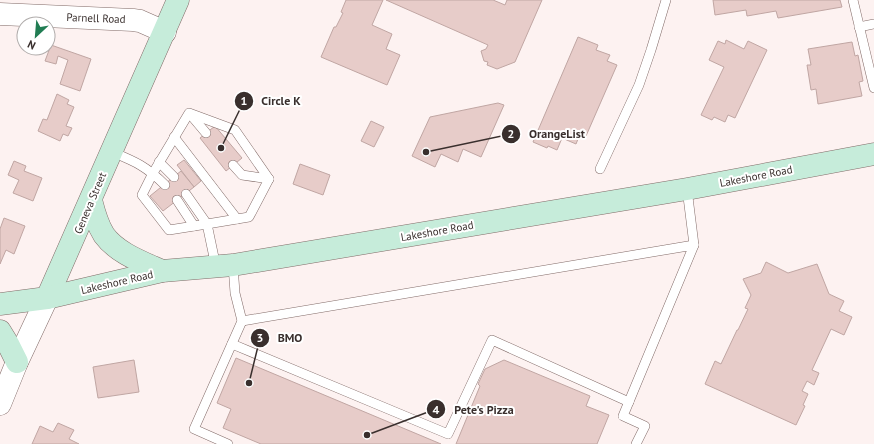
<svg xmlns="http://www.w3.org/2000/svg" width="874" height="444" viewBox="0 0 874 444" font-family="'PT Sans',sans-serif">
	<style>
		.building { fill: #e7ccc9; stroke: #c0a6a3 }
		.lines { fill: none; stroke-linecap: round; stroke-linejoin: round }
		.service-casing { stroke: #826b68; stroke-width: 10 }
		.tertiary-casing { stroke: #826b68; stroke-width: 23 }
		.secondary-casing { stroke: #826b68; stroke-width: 23 }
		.service { stroke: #fff; stroke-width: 9 }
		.tertiary { stroke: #fff; stroke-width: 22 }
		.secondary { stroke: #c6ecda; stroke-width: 22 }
		.labels { text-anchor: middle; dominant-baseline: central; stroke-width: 4; stroke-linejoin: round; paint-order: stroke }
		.street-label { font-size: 11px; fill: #392f2d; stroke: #fff }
		.leader { fill: none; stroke: #392f2d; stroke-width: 1.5 }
		.callout-dot { fill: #392f2d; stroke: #fff; stroke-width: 1.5 }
		.mark-label { font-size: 12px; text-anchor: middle; font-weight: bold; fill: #fff }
		.callout-label { font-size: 12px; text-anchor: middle; font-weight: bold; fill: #392f2d; stroke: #fff; stroke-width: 4; stroke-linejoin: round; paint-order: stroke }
	</style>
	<rect width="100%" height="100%" fill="#fdf2f1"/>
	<g class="building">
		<polygon points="346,0 383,0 372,25 392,34 386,49 400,55 387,85 321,57 334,27 336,27 343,13 341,12"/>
		<polygon points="386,0 493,0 505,5 507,0 542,0 515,62 497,69 487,65 488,62 484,61 481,51 486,49 488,45"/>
		<polygon points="713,0 840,0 842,7 778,18 776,11 747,16 746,10 715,15"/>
		<polygon points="578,37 598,45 596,50 610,55 607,61 617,65 586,136 580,134 576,144 562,138 557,150 548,146 547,148 533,142"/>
		<polygon points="726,40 744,49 748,41 767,50 735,118 728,115 725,122 714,117 712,120 701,115 724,67 709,60 718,41 725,44"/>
		<polygon points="852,42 855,56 858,55 863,81 859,82 862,96 818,104 816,89 811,90 807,65 811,65 808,49"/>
		<polygon points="51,45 91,59 80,91 60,84 68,60 58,56 56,64 45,61"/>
		<polygon points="57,94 69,100 67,104 74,107 66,126 72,128 68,136 63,134 60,141 38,131 43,119 47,120"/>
		<polygon points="498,103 504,105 481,157 463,149 458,162 441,154 435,167 412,156 430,117"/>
		<polygon points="371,121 384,127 374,147 361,141"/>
		<polygon points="215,126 242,158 226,171 200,138"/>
		<polygon points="184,160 201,181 194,187 177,165"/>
		<polygon points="14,161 26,166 24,171 42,178 33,201 13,193 19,180 8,175"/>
		<polygon points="300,164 330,175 323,195 293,184"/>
		<polygon points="181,171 194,187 163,211 150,196"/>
		<polygon points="4,218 25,226 14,254 6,250 0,264 0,229"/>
		<polygon points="766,262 788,273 817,264 829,294 844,301 839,311 852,317 844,335 831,329 812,370 819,373 814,385 807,381 802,391 808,394 803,405 805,406 796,425 705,384 715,361 721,364 737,330 738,330 748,309 745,308 751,295 743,279 761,273"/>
		<polygon points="236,358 441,444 261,444 223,428 231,409 217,403"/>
		<polygon points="134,360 139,392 98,398 93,367"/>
		<polygon points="504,360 590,396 586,406 609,415 597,444 456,444 480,386 478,384 485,369"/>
		<polygon points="58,423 74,430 69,439 79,444 32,444 40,426 53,432"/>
	</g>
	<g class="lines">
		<defs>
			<g id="service">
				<polyline points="853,0 874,88"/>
				<polyline points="859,27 874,24"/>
				<polyline points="190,114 206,133"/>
				<polyline points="174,137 237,219"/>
				<path d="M112 152C136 162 146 166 165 185"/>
				<polyline points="159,162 174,177"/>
				<polyline points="233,165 242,175 269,179"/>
				<polyline points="600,169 639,85 651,50 666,0"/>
				<polyline points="687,189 694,245"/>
				<polyline points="186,194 207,224 169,230 142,195 153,173 189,113 235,130 269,179 249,217 207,224 216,267"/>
				<polyline points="177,200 194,226"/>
				<polyline points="242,321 694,245 623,416 645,426 636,444"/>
				<polyline points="232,344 448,434 492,340 629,402"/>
				<polyline points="228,444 194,429 242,321 235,293 233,265"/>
			</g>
			<g id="tertiary">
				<polyline points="0,14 133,20 140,21 165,32"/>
				<polyline points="0,404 17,362 47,298"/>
			</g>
			<g id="secondary">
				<path d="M91 200C94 212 97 224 104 235 117 253 142 262 162 271"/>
				<polyline points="47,298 178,0"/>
				<polyline points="0,304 47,298 162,271 233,265 687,189 874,154"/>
				<polyline points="0,331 8,344 17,362"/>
			</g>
		</defs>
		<use href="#service" class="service-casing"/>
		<use href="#tertiary" class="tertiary-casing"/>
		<use href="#secondary" class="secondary-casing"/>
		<use href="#service" class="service"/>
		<use href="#tertiary" class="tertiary"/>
		<use href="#secondary" class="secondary"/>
	</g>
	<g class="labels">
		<g class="street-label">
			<text transform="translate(96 18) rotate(2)">Parnell Road</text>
			<text transform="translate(756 176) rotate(-11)">Lakeshore Road</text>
			<text transform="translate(90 203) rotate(-67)">Geneva Street</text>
			<text transform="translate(437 231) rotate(-10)">Lakeshore Road</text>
			<text transform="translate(117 282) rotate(-13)">Lakeshore Road</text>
		</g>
	</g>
	<path class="leader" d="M221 148L244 101M426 152L511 134M249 383L260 338M367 435L436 409"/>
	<g class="callout-dot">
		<circle cx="221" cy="148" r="4"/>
		<circle cx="426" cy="152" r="4"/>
		<circle cx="249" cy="383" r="4"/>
		<circle cx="367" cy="435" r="4"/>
		<circle cx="244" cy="101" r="10"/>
		<circle cx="511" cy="134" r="10"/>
		<circle cx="260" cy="338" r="10"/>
		<circle cx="436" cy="409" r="10"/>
	</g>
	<g class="mark-label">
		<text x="244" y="105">1</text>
		<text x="511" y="138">2</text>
		<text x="260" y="342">3</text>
		<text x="436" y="414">4</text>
	</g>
	<g class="callout-label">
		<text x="281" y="105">Circle K</text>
		<text x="557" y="138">OrangeList</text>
		<text x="290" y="342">BMO</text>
		<text x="484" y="414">Pete's Pizza</text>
	</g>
	<g transform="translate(36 36) rotate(206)"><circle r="19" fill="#ffffff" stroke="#b0acab"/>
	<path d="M0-3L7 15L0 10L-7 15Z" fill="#217d53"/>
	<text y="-6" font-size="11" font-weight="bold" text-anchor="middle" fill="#392f2d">N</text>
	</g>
</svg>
